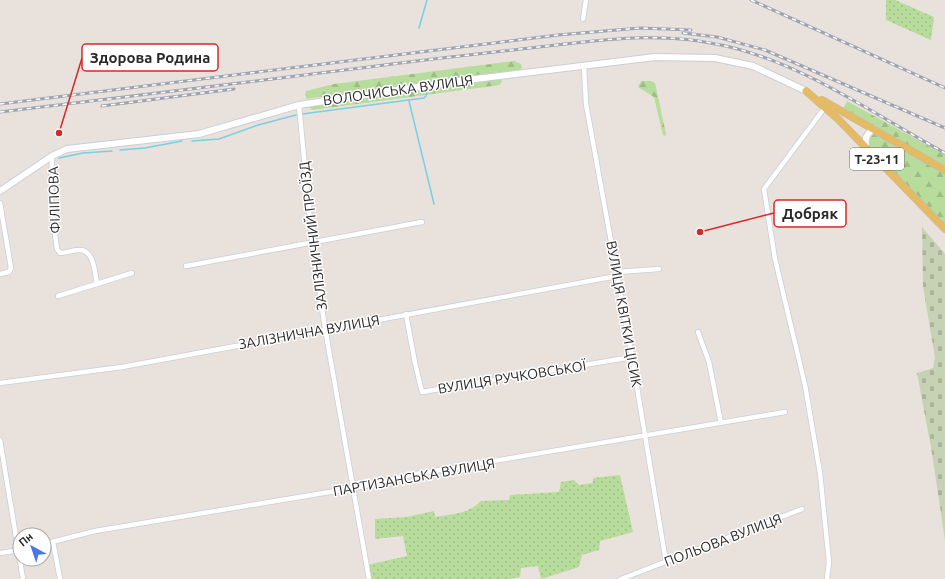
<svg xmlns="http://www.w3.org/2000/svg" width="945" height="579" viewBox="0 0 945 579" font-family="Ubuntu,sans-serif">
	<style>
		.forest { fill: url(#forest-firs) }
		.cemetery { fill: url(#cemetery-stones) }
		.garden { fill: url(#garden-dots) }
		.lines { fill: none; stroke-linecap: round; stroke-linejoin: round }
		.stream { stroke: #75d1e3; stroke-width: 1.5 }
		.minor-casing { stroke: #c9ced9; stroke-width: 6 }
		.secondary-casing { stroke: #c9ced9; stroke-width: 8 }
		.primary-casing { stroke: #bebebe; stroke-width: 8 }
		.minor { stroke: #fff; stroke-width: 4.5 }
		.secondary { stroke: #fff; stroke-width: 6 }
		.primary { stroke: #e4ba65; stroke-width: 7 }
		.rail-casing { stroke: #9ea3b1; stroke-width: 3 }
		.rail { stroke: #fff; stroke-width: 1.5; stroke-dasharray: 4.5; stroke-linecap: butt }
		.labels { text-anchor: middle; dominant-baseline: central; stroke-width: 3; stroke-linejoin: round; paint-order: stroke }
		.shield { fill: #fff; stroke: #686868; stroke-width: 1 }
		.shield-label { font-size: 13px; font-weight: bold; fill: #282828 }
		.street-label { font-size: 14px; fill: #282828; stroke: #fff }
		.leader { fill: none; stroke: #d62828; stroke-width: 1.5 }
		.callout-dot { fill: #d62828; stroke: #fff; stroke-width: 1.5 }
		.callout { fill: #fff; stroke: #d62828; stroke-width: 1.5 }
		.callout-label { font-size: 15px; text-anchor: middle; font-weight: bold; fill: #282828 }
	</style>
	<defs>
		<pattern id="forest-firs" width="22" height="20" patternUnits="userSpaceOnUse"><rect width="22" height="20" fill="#b7dc9b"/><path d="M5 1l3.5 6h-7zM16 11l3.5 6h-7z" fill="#9dbd86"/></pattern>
		<pattern id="cemetery-stones" width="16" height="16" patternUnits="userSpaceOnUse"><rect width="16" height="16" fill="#c5d2b3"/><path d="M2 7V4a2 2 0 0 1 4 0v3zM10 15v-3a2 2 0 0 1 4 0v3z" fill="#a9b49a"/></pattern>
		<pattern id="garden-dots" width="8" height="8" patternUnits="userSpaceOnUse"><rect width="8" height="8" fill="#b7dc9b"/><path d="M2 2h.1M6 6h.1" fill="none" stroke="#9dbd86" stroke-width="1.8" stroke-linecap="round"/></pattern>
	</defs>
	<rect width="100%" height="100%" fill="#e9e1db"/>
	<g class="forest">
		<polygon points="514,61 521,64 522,68 519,71 312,98 307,99 305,95 306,91 334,84"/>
		<polygon points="500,78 502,81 500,85 312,110 310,108 311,106"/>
		<polygon points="641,81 651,81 655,83 666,134 665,136 663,135 654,97 638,87"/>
		<polygon points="847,101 945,155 945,226 874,153 868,144 874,130 842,111"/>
	</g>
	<polygon class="cemetery" points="922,227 945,254 945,540 931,447 917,373 933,368 935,358 923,286"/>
	<g class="garden">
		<polygon points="886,0 895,0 934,17 931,40 886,20"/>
		<path d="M620 475 633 532 600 541 599 550 582 555 579 567 541 579 538 566 521 568 520 577 509 579H369L367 565 407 556 403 536 375 539V519L407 517 434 511 435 517C452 514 469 514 481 501L509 500 510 495 559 492 561 482 574 480 579 485 593 483V478Z"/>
	</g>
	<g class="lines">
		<g class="stream">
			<polyline points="419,28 427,0"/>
			<polyline points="409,101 434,204"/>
			<polyline points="302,114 424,98 426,96 427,91"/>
			<polyline points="192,141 219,139 258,125 296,115"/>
			<polyline points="120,150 145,148 182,141"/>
			<polyline points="59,158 83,153 112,151"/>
		</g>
		<defs>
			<g id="minor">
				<polyline points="583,19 586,0"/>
				<polyline points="584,66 586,104 632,357 666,562"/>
				<polyline points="299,105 312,242 325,328 369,579"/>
				<polyline points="826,106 764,189 775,259 805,385 820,473 829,562 827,579"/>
				<path d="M52 156 51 204 57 249 60 253C67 253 73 250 79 250 94 249 95 273 97 284"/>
				<polyline points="0,203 11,268 9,272 0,274"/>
				<polyline points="186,266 422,222"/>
				<polyline points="616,272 659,269"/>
				<polyline points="58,296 132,273"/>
				<polyline points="406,314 415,363 422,392 632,357"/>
				<polyline points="698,332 709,362 721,423"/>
				<polyline points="0,383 122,367 617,276"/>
				<polyline points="0,440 23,579"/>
				<polyline points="53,542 60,579"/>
				<polyline points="44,544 95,531 360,487 404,476 785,412"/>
				<polyline points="0,553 20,550"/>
				<polyline points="621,579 802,509"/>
			</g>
			<g id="secondary">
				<path d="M866 147C865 138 866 134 874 129"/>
				<polyline points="0,191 52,156 67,149 199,134 299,105 450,82 655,57 715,58 753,66 806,91"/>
			</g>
			<g id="primary">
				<polyline points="806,91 838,119 945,229"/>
				<polyline points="822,100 945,170"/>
			</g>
		</defs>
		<use href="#minor" class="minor-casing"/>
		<use href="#secondary" class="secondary-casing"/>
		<use href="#primary" class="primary-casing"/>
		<use href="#minor" class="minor"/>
		<use href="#secondary" class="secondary"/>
		<use href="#primary" class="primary"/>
		<defs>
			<g id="rail">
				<polyline points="751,0 945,88"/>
				<polyline points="683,33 717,37 765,50 945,128"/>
				<polyline points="0,104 558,35 640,28 691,30"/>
				<polyline points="102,106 234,89"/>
				<path d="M0 112C144 95 289 77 433 59 477 54 521 49 565 44 617 38 668 33 721 45 802 62 873 114 945 153"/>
			</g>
		</defs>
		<use href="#rail" class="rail-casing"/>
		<use href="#rail" class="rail"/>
	</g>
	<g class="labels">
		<rect class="shield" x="850" y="148" width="54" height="22" rx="3"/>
		<g class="shield-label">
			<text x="877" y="159">Т-23-11</text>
		</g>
		<g class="street-label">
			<text transform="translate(398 90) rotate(-8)">ВОЛОЧИСЬКА ВУЛИЦЯ</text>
			<text transform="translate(54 200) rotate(-92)">ФІЛІПОВА</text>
			<text transform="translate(313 236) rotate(-97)">ЗАЛІЗНИЧНИЙ ПРОЇЗД</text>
			<text transform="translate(624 314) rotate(80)">ВУЛИЦЯ КВІТКИ ЦІСИК</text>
			<text transform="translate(309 332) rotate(-10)">ЗАЛІЗНИЧНА ВУЛИЦЯ</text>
			<text transform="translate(512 377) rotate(-9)">ВУЛИЦЯ РУЧКОВСЬКОЇ</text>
			<text transform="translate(414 477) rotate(-10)">ПАРТИЗАНСЬКА ВУЛИЦЯ</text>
			<text transform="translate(723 540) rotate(-21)">ПОЛЬОВА ВУЛИЦЯ</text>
		</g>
	</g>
	<path class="leader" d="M59 133L82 58M700 232L774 213"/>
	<g class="callout-dot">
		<circle cx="59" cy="133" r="4"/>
		<circle cx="700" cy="232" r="4"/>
	</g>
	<g class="callout">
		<rect x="82" y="44" width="136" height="27" rx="4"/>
		<rect x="774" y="200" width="72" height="27" rx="4"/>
	</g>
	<g class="callout-label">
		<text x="150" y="63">Здорова Родина</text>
		<text x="810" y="219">Добряк</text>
	</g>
	<g transform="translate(32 547) rotate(320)"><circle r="19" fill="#ffffff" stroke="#a9a9a9"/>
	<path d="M0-3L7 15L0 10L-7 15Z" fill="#4775ea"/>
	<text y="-6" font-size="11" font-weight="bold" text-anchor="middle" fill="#282828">Пн</text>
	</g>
</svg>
